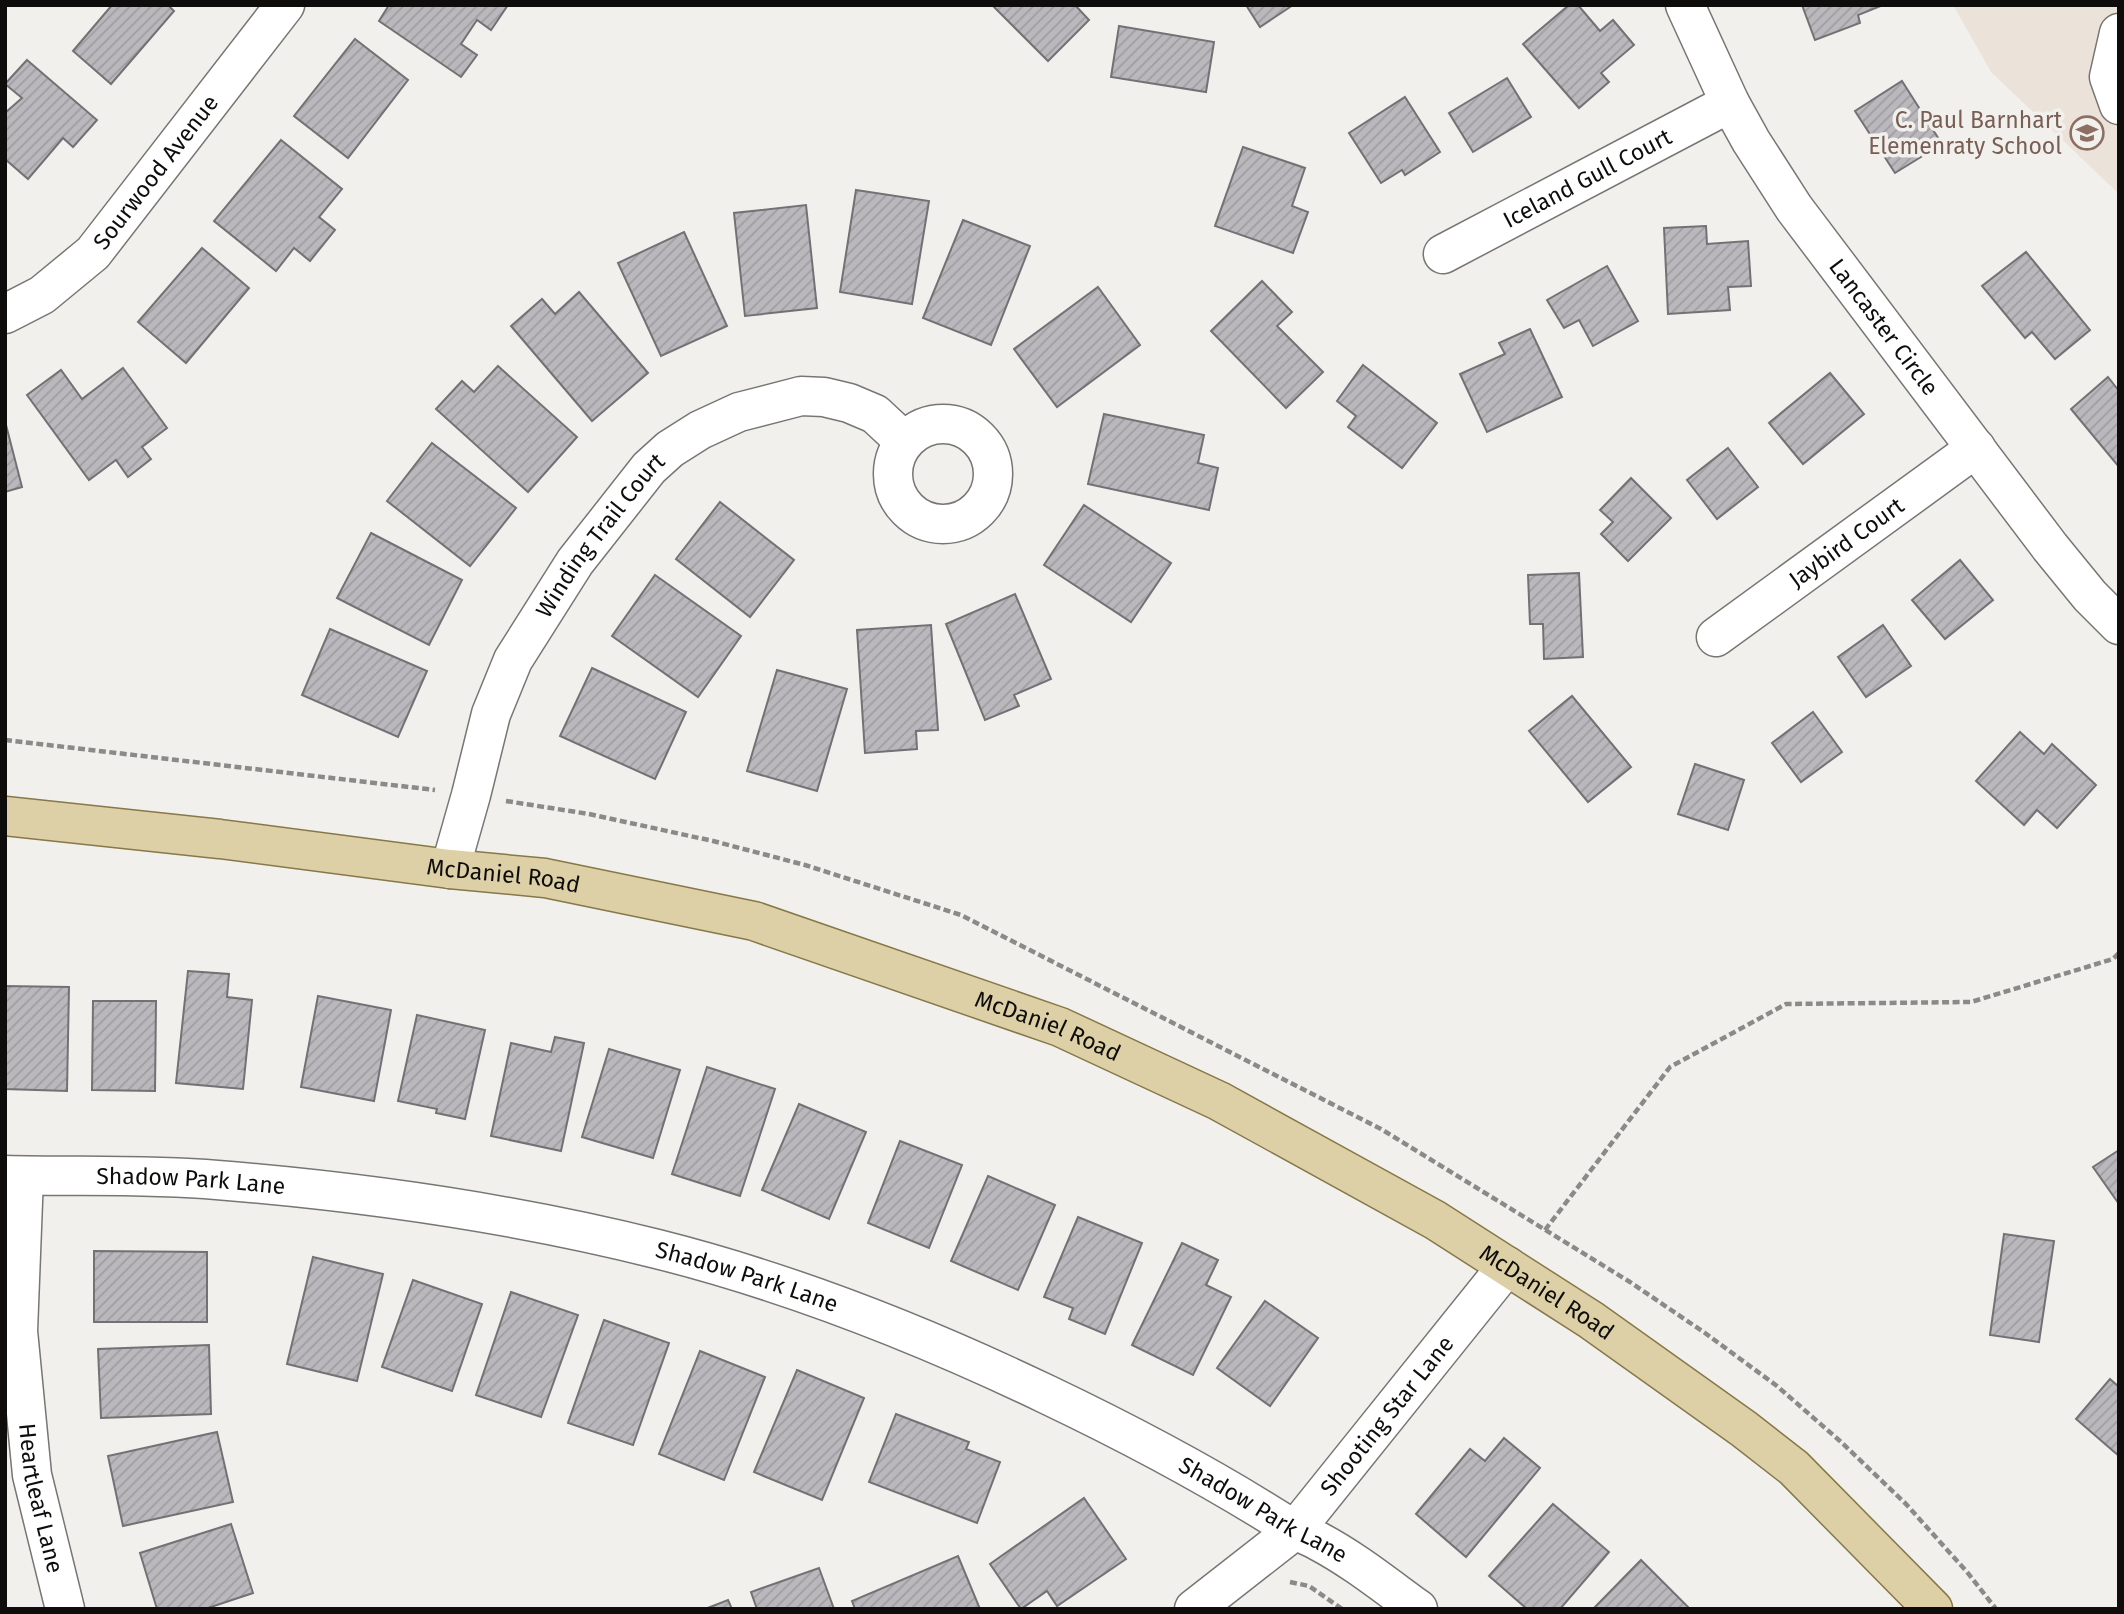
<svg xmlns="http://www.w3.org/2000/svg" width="2124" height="1614" viewBox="0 0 2124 1614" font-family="'Fira Sans',sans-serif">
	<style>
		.built { fill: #ebe3da }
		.building { fill: url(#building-hatch); stroke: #737174; stroke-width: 2 }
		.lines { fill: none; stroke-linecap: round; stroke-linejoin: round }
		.minor-casing { stroke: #787673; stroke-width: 41 }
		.major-casing { stroke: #867849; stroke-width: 41 }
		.path { stroke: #8c8a88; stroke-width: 4.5; stroke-dasharray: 7 3.5; stroke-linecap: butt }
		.minor { stroke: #fff; stroke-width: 38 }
		.major { stroke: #ddd0a6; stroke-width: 38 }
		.labels { text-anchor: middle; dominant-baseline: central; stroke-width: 7; stroke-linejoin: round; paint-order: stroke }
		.education-label { font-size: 23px; fill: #785e54; stroke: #f2f0ed; text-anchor: end }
		.street-label { font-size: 23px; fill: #0e0d0c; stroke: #f2f0ed }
	</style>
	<defs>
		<pattern id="building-hatch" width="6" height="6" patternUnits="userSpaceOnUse" patternTransform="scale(1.75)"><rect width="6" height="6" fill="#bab8bc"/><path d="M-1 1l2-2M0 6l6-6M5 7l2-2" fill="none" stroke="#9f9da0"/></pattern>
	</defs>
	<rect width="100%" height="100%" fill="#f2f0ed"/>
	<polygon class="built" points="1953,5 2119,5 2119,194 1991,72"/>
	<g class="building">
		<polygon points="112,5 168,5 174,11 111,84 73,51"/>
		<polygon points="389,5 508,5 491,30 477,20 461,44 477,55 461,77 379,21"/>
		<polygon points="992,5 1075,5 1089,20 1048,61"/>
		<polygon points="1246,5 1293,5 1260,27"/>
		<polygon points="1569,5 1578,5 1600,31 1613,20 1634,45 1601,73 1609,82 1579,108 1523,44"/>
		<polygon points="1802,5 1883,5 1858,15 1860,23 1815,40"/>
		<polygon points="1119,26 1214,42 1206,92 1111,77"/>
		<polygon points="355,39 408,80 348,158 294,116"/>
		<polygon points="27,60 97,120 73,147 63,138 28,179 5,159 5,113 22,98 5,84"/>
		<polygon points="1507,78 1531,117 1473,152 1449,113"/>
		<polygon points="1902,81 1942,144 1895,173 1855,111"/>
		<polygon points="1405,97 1440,152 1405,175 1402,170 1381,183 1349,133"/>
		<polygon points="281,140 342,189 319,217 335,230 310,261 294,248 276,271 214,221"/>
		<polygon points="1243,147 1305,168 1292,206 1308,212 1293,253 1215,226"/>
		<polygon points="856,190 929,201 912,304 840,292"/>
		<polygon points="806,205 817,308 745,316 734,213"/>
		<polygon points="963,220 1030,246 991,345 923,318"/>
		<polygon points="1706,226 1707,244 1748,241 1751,286 1728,287 1730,310 1668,314 1664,228"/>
		<polygon points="684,232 727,326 661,356 618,263"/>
		<polygon points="202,248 249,288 186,363 138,322"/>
		<polygon points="2026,252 2090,330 2055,359 2032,332 2025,338 1982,286"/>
		<polygon points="1607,266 1638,321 1593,346 1579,320 1564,328 1547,300"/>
		<polygon points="1262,281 1292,312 1277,326 1323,372 1286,408 1211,331"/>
		<polygon points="1098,287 1140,345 1057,407 1014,349"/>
		<polygon points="579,292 648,373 592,421 511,326 542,299 555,314"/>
		<polygon points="1530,329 1562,397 1487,432 1460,374 1505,354 1499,343"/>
		<polygon points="1363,365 1437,423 1402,468 1348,427 1356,416 1337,401"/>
		<polygon points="498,366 577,437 528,492 436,409 462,381 474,392"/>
		<polygon points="123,368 167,428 142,447 151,459 128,477 116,460 89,480 27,395 61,370 82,399"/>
		<polygon points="1830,373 1864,414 1803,464 1769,423"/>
		<polygon points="2108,377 2119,391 2119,467 2071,409"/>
		<polygon points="1104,414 1204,435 1198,463 1218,468 1209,510 1088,484"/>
		<polygon points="5,421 22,487 5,492"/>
		<polygon points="432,443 516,508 470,566 387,501"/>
		<polygon points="1728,448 1758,487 1717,519 1687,480"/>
		<polygon points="1631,478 1671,518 1628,561 1601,534 1613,522 1600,510"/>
		<polygon points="720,502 794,560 750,617 676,559"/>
		<polygon points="1084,505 1171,563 1131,622 1044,565"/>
		<polygon points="371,533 462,580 429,645 337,598"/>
		<polygon points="1960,560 1993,600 1945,639 1912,600"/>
		<polygon points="1579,573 1583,657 1544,659 1543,624 1530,624 1528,575"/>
		<polygon points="655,575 741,636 698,697 612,636"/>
		<polygon points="1015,594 1051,679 1014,695 1019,706 985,720 946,624"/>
		<polygon points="931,625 938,730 916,731 917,749 865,753 857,630"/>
		<polygon points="1883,625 1911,666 1866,697 1838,657"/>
		<polygon points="330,629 427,671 398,737 302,695"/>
		<polygon points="592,668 686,712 655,779 560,736"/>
		<polygon points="777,670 847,689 817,791 747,771"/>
		<polygon points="1572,696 1631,767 1588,802 1529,731"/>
		<polygon points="1813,712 1842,752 1801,782 1772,743"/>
		<polygon points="2020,732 2044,754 2052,744 2096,785 2057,828 2037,810 2024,825 1976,781"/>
		<polygon points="1695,764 1744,780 1728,830 1678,814"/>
		<polygon points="188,971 229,974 227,997 252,1000 243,1089 176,1083"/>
		<polygon points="5,986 69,987 67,1091 5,1089"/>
		<polygon points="318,996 391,1010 374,1101 301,1087"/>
		<polygon points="93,1001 156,1001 155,1091 92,1090"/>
		<polygon points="417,1015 485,1030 465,1119 436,1113 437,1109 398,1101"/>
		<polygon points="555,1037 584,1043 561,1151 491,1136 511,1043 551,1052"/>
		<polygon points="609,1049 680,1070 653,1158 582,1137"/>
		<polygon points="707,1067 775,1089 740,1196 672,1174"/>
		<polygon points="799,1104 866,1132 829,1219 762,1190"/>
		<polygon points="900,1141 962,1165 929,1248 868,1223"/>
		<polygon points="2119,1150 2119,1204 2093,1167"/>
		<polygon points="988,1176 1055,1205 1018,1290 951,1261"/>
		<polygon points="1078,1217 1142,1243 1105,1334 1069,1319 1073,1308 1044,1297"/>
		<polygon points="2004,1234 2054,1241 2039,1342 1990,1335"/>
		<polygon points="1182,1243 1218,1260 1206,1285 1231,1297 1193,1375 1132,1345"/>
		<polygon points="94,1251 207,1252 207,1322 94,1322"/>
		<polygon points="313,1257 383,1274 357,1381 287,1364"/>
		<polygon points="413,1280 482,1304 452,1391 382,1367"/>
		<polygon points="511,1292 578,1315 541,1417 476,1395"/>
		<polygon points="1265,1301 1318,1338 1270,1406 1217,1368"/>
		<polygon points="604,1320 669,1343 633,1445 568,1423"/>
		<polygon points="209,1345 211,1414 101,1418 98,1349"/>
		<polygon points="700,1351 765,1377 724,1480 659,1454"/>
		<polygon points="797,1370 864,1398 822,1500 754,1472"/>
		<polygon points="2110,1379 2119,1387 2119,1456 2076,1419"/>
		<polygon points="896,1414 969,1442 966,1449 1000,1462 977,1523 869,1482"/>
		<polygon points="217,1432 233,1502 123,1526 108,1456"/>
		<polygon points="1504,1438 1540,1468 1466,1557 1416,1514 1470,1449 1485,1461"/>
		<polygon points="1084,1498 1126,1559 1057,1606 1047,1591 1021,1609 990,1564"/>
		<polygon points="1553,1504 1609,1552 1560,1609 1527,1609 1489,1576"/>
		<polygon points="231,1524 253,1593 205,1609 157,1609 140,1553"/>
		<polygon points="958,1556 980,1609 855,1609 852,1601"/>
		<polygon points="1641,1560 1690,1609 1593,1609"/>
		<polygon points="819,1568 834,1609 757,1609 751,1592"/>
		<polygon points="728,1600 732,1609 705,1609"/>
	</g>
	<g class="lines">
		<defs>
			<g id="minor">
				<path id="s1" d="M1685 5 1730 103 1751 141 1794 208 2050 547 2090 596 2119 625"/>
				<polyline points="2119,33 2109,77 2119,105"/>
				<path id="s2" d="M1443 254 1730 103"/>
				<path id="s3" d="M5 314 42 295 93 253 285 5"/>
				<circle cx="943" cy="474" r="50"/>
				<path id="s4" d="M1716 637 1976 448"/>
				<path id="s5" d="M450 869 471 795 491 714 513 660 575 562 649 468 670 449 700 430 739 412 801 396 824 397 849 403 875 414 904 441"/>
				<path id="s6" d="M5 1175C76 1177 147 1174 217 1180 365 1192 513 1213 657 1249 792 1283 921 1334 1046 1394 1130 1434 1213 1478 1291 1528 1300 1533 1309 1536 1318 1541 1354 1560 1386 1586 1418 1609"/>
				<path id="s7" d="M24 1176 18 1331 32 1475 65 1609"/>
				<path id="s8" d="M1194 1609 1295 1530 1507 1266"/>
			</g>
			<g id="major">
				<path id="s9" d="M5 816 220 839 450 869 545 878 754 921 1060 1027 1219 1101 1435 1220 1591 1320 1744 1429 1794 1468 1933 1609"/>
			</g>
		</defs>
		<use href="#minor" class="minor-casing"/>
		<use href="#major" class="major-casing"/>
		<g class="path">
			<polyline points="5,740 435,790"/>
			<polyline points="506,801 589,814 713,841 805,865 961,915 1381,1129 1630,1282 1705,1333 1777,1386 1840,1441 1906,1504 1967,1572 1996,1609"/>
			<polyline points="1545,1230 1670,1067 1786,1004 1971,1002 2113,959 2119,953"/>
			<polyline points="1290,1582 1309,1586 1342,1609"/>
		</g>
		<use href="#minor" class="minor"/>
		<use href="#major" class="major"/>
	</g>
	<defs>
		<symbol id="school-ring" viewBox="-11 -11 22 22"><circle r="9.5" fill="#f2f0ed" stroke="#8d6e63" stroke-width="1.5"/><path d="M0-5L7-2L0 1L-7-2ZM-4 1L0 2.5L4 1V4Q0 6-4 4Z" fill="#8d6e63"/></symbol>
	</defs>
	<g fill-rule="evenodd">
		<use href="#school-ring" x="2068" y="114" width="38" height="38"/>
	</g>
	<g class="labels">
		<g class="education-label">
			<text x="2062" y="120">C. Paul Barnhart<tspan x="2062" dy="26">Elemenraty School</tspan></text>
		</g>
		<g class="street-label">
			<text stroke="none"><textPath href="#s3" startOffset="210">Sourwood Avenue</textPath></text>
			<text stroke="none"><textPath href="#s2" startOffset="163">Iceland Gull Court</textPath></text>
			<text stroke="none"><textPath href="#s1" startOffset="380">Lancaster Circle</textPath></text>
			<text stroke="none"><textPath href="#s5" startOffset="371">Winding Trail Court</textPath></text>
			<text stroke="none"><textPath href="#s4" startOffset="161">Jaybird Court</textPath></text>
			<text stroke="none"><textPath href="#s9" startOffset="502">McDaniel Road</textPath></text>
			<text stroke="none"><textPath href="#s9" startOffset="1069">McDaniel Road</textPath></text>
			<text stroke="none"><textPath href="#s6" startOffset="186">Shadow Park Lane</textPath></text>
			<text stroke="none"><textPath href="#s6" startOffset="752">Shadow Park Lane</textPath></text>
			<text stroke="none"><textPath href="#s9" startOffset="1636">McDaniel Road</textPath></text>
			<text stroke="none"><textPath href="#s8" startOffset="275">Shooting Star Lane</textPath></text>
			<text stroke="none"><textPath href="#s7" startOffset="324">Heartleaf Lane</textPath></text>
			<text stroke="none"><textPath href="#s6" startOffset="1320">Shadow Park Lane</textPath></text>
		</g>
	</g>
	<rect width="2124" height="1614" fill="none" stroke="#0e0d0c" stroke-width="14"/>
</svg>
